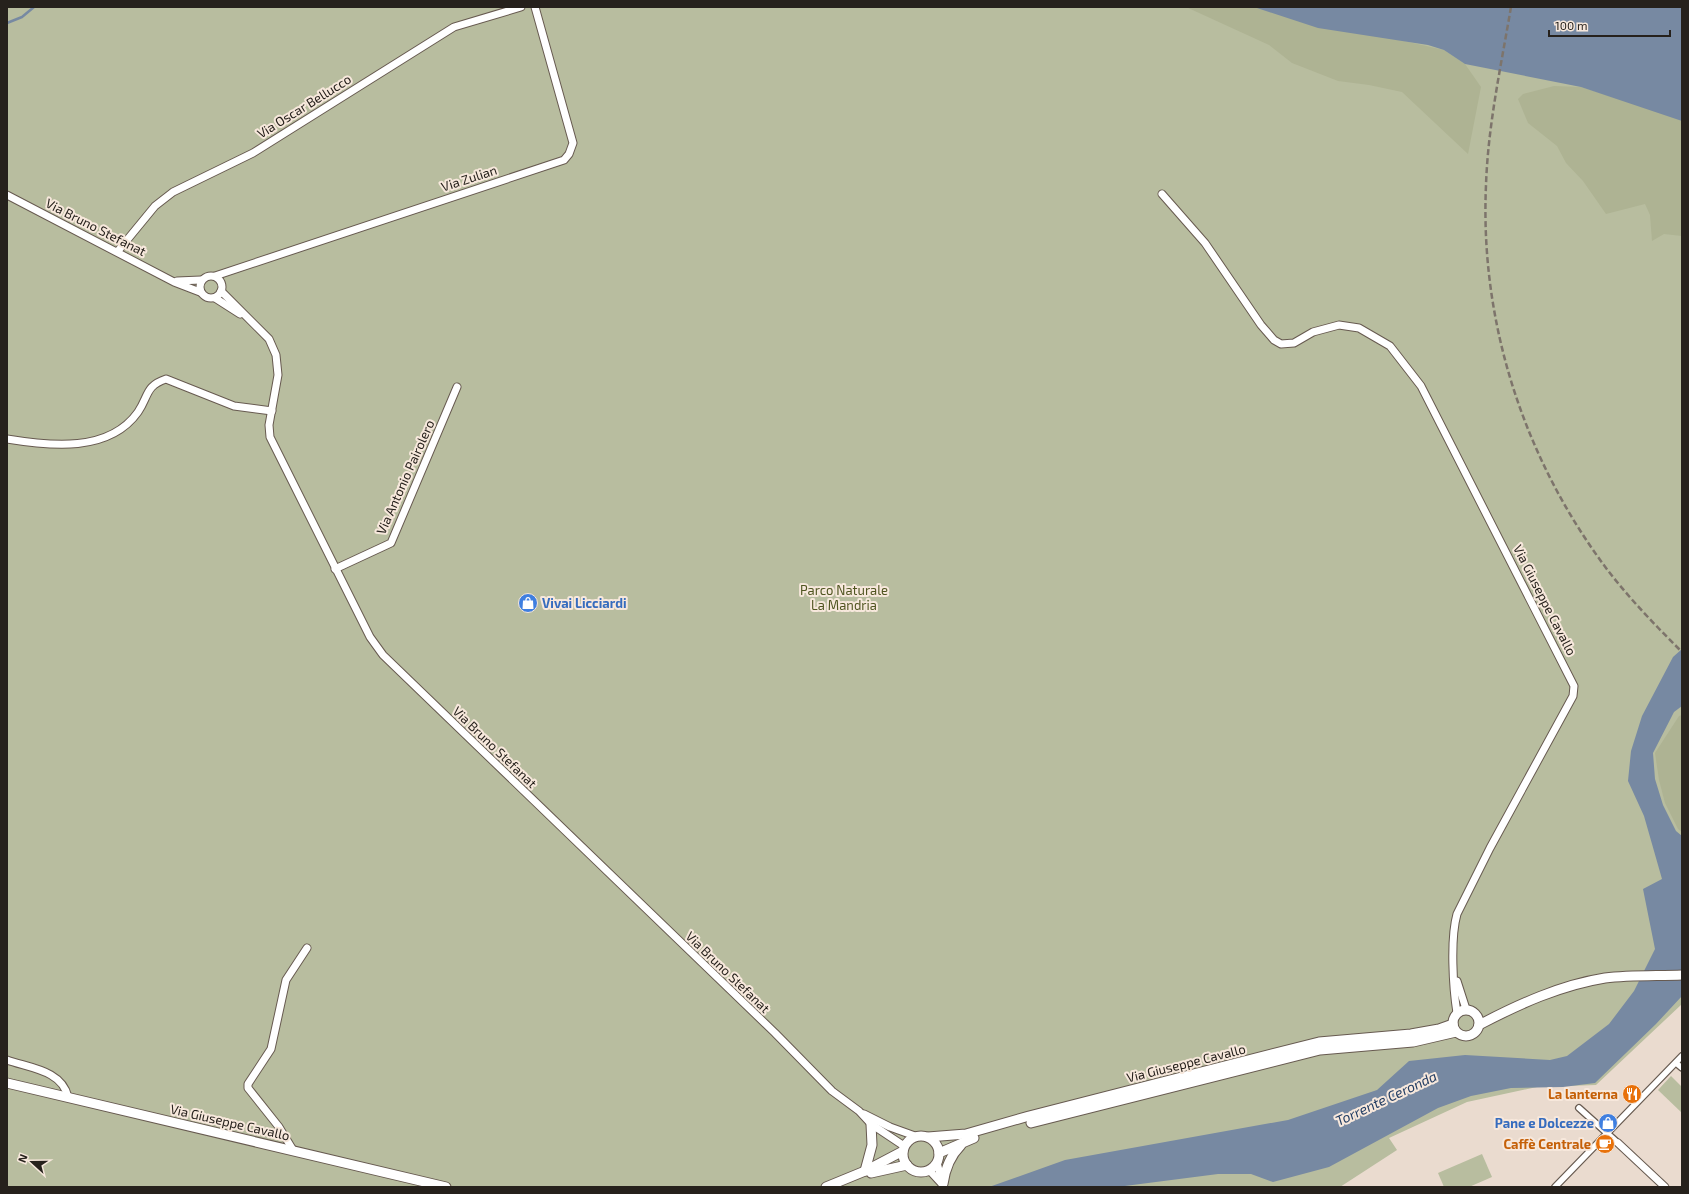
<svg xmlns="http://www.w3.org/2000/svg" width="1689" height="1194" viewBox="0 0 1689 1194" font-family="'Exo 2',sans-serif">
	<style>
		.green { fill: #b8bd9f }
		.forest { fill: #aeb393 }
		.water { fill: #7789a2 }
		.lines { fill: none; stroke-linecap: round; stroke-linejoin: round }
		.stream { stroke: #7789a2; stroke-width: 2.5 }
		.pedestrian-casing { stroke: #675a50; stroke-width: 8 }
		.minor-casing { stroke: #675a50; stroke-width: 9 }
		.tertiary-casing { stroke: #675a50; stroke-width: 11 }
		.pedestrian { stroke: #fff; stroke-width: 5.5 }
		.minor { stroke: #fff; stroke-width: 7 }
		.tertiary { stroke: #fff; stroke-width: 9 }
		.rail { stroke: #7d746b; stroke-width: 2.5; stroke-dasharray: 6 3; stroke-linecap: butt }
		.labels { text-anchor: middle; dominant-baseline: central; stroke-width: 4; stroke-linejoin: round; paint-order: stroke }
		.street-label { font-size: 13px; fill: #26211c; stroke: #f7e8dc }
		.park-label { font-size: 13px; fill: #505521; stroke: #f7e8dc }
		.shop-label { font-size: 13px; font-weight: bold; fill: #366cbe; stroke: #f7e8dc; text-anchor: start }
		.food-label { font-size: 13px; font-weight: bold; fill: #c56008; stroke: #f7e8dc; text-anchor: end }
		.water-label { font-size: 14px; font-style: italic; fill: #223d63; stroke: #f7e8dc }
	</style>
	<rect width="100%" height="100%" fill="#eadbcf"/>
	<g class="green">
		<polygon points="7,7 1682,7 1682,1004 1596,1085 1537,1087 1467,1102 1389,1138 1397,1150 1340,1187 7,1187"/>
		<polygon points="1671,1076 1682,1087 1682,1113 1658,1090"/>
		<polygon points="1482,1154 1492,1177 1469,1187 1444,1187 1438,1173"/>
	</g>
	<g class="forest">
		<polygon points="1186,7 1254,7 1444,50 1465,64 1481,87 1468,154 1402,92 1369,85 1338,81 1292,63 1269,45"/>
		<polygon points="1554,86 1581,87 1682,119 1682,236 1664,234 1652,241 1650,215 1645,204 1606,214 1583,181 1566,163 1557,146 1528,123 1518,99 1523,94"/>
		<polygon points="1682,715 1682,832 1678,829 1665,803 1659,780 1655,753 1679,716"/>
	</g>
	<g class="water">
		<polygon points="1254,7 1682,7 1682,121 1581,87 1465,64 1444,50 1428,45 1318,28"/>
		<polygon points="1682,649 1682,706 1674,712 1653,753 1655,779 1663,805 1676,831 1682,836 1682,996 1656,1024 1595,1083 1563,1087 1511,1088 1471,1096 1438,1108 1329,1167 1273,1182 1251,1174 1218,1174 1117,1187 989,1187 1065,1160 1288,1120 1377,1090 1409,1061 1465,1055 1550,1060 1567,1056 1609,1024 1634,991 1655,949 1643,889 1662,879 1644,816 1628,781 1631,751 1642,716 1673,657"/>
	</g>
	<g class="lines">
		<polyline class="stream" points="7,23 22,17 34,7"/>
		<defs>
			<g id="pedestrian">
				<polyline points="1676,1063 1682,1068"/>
				<polyline points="1579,1108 1618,1143"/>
				<polyline points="1555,1187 1682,1056"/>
			</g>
			<g id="minor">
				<path d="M1162 194 1205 243 1261 325 1274 340 1281 344 1294 343 1313 332 1339 325 1359 328 1390 346 1421 386 1574 686 1573 696 1490 848 1457 914C1450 939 1453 988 1457 1013"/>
				<polyline points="7,195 174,282 200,292"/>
				<polyline points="118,251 155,206 173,192 253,153 454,27 521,7"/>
				<circle cx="211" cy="287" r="11"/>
				<polyline points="215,276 564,160 569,154 573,143 535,7"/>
				<polyline points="177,281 201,280"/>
				<polyline points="221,291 269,339 276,355 278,375 269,425 270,437 370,637 383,655 775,1033 832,1091 859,1111 871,1124 904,1146"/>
				<polyline points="215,298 240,314"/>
				<path d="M7 439C50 446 109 453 138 412 149 396 145 386 166 379L234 406 272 411"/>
				<polyline points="335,569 391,543 457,387"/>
				<polyline points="1457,981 1466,1009"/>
				<path d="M7 1060C29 1068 62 1070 68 1097"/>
				<polyline points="864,1114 890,1127 915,1136"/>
				<polyline points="1618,1143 1665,1187"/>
				<polyline points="293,1150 279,1127 248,1088 248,1084 271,1049 286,980 307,948"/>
				<polyline points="937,1162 942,1183"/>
				<polyline points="929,1170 941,1183"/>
			</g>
			<g id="tertiary">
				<circle cx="1466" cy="1023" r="13"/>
				<path d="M1479 1025C1519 1004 1561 985 1605 978 1630 975 1657 976 1682 975"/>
				<polyline points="7,1083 446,1187"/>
				<polyline points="1031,1123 1320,1050 1413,1042 1456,1032"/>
				<circle cx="921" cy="1154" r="18"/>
				<polyline points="928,1137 966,1134 1029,1116 1319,1042 1411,1034 1439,1029 1453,1024"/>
				<polyline points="939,1153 974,1138"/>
				<polyline points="865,1171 872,1145 871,1124"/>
				<polyline points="871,1173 907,1165"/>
				<path d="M943 1184C945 1169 951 1155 961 1145"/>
				<polyline points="826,1187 865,1171 903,1151"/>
			</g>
		</defs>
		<use href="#pedestrian" class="pedestrian-casing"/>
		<use href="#minor" class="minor-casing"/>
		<use href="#tertiary" class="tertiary-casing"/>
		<use href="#pedestrian" class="pedestrian"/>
		<use href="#minor" class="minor"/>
		<use href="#tertiary" class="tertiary"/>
		<path class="rail" d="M1511 7C1501 66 1488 125 1486 185 1480 318 1521 449 1598 557 1622 591 1652 622 1682 652"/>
	</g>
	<defs>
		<symbol id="shop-disc" viewBox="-11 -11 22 22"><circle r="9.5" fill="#3f7fe0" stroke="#f7e8dc"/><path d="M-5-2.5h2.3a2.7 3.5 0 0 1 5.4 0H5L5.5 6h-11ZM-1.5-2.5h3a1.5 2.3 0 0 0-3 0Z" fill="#fff"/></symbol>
		<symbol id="restaurant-disc" viewBox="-11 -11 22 22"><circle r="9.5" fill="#e8710a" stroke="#f7e8dc"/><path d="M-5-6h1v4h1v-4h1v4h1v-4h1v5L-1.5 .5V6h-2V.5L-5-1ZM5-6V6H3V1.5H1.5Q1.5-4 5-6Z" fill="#fff"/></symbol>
		<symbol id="cafe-disc" viewBox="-11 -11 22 22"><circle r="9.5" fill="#e8710a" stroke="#f7e8dc"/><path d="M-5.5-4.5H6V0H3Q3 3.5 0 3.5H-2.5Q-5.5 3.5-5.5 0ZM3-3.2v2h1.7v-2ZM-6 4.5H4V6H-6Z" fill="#fff"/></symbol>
	</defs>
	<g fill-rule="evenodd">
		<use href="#shop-disc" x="517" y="592" width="22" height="22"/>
		<use href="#restaurant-disc" x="1621" y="1083" width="22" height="22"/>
		<use href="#shop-disc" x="1597" y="1112" width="22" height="22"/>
		<use href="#cafe-disc" x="1594" y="1133" width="22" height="22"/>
	</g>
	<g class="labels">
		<g class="street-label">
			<text transform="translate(304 106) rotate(-32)">Via Oscar Bellucco</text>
			<text transform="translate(469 178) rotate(-18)">Via Zulian</text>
			<text transform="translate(96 227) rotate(27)">Via Bruno Stefanat</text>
			<text transform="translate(405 477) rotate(-66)">Via Antonio Pairolero</text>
			<text transform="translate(1545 600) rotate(63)">Via Giuseppe Cavallo</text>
			<text transform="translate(495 747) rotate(44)">Via Bruno Stefanat</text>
			<text transform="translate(728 972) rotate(44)">Via Bruno Stefanat</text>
			<text transform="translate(1186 1063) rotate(-14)">Via Giuseppe Cavallo</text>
			<text transform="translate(230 1122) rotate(13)">Via Giuseppe Cavallo</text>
		</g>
		<g class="park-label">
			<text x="844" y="590">Parco Naturale<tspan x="844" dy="15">La Mandria</tspan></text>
		</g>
		<g class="shop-label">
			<text x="542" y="603">Vivai Licciardi</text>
			<text x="1594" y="1123" text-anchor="end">Pane e Dolcezze</text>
		</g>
		<g class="food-label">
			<text x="1618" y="1094">La lanterna</text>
			<text x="1591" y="1144">Caffè Centrale</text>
		</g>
		<g class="water-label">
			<text transform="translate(1386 1098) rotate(-25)">Torrente Ceronda</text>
		</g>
	</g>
	<rect width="1689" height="1194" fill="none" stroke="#26211c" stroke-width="16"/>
	<g transform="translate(32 1162) rotate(291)" stroke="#f7e8dc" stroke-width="3" paint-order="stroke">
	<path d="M0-3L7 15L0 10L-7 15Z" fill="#26211c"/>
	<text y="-6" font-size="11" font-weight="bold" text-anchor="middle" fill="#26211c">N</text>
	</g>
	<path d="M1549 30v6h121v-6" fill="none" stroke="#26211c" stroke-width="2"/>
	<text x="1555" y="30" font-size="12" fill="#26211c" stroke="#f7e8dc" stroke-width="3" paint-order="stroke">100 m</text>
</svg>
